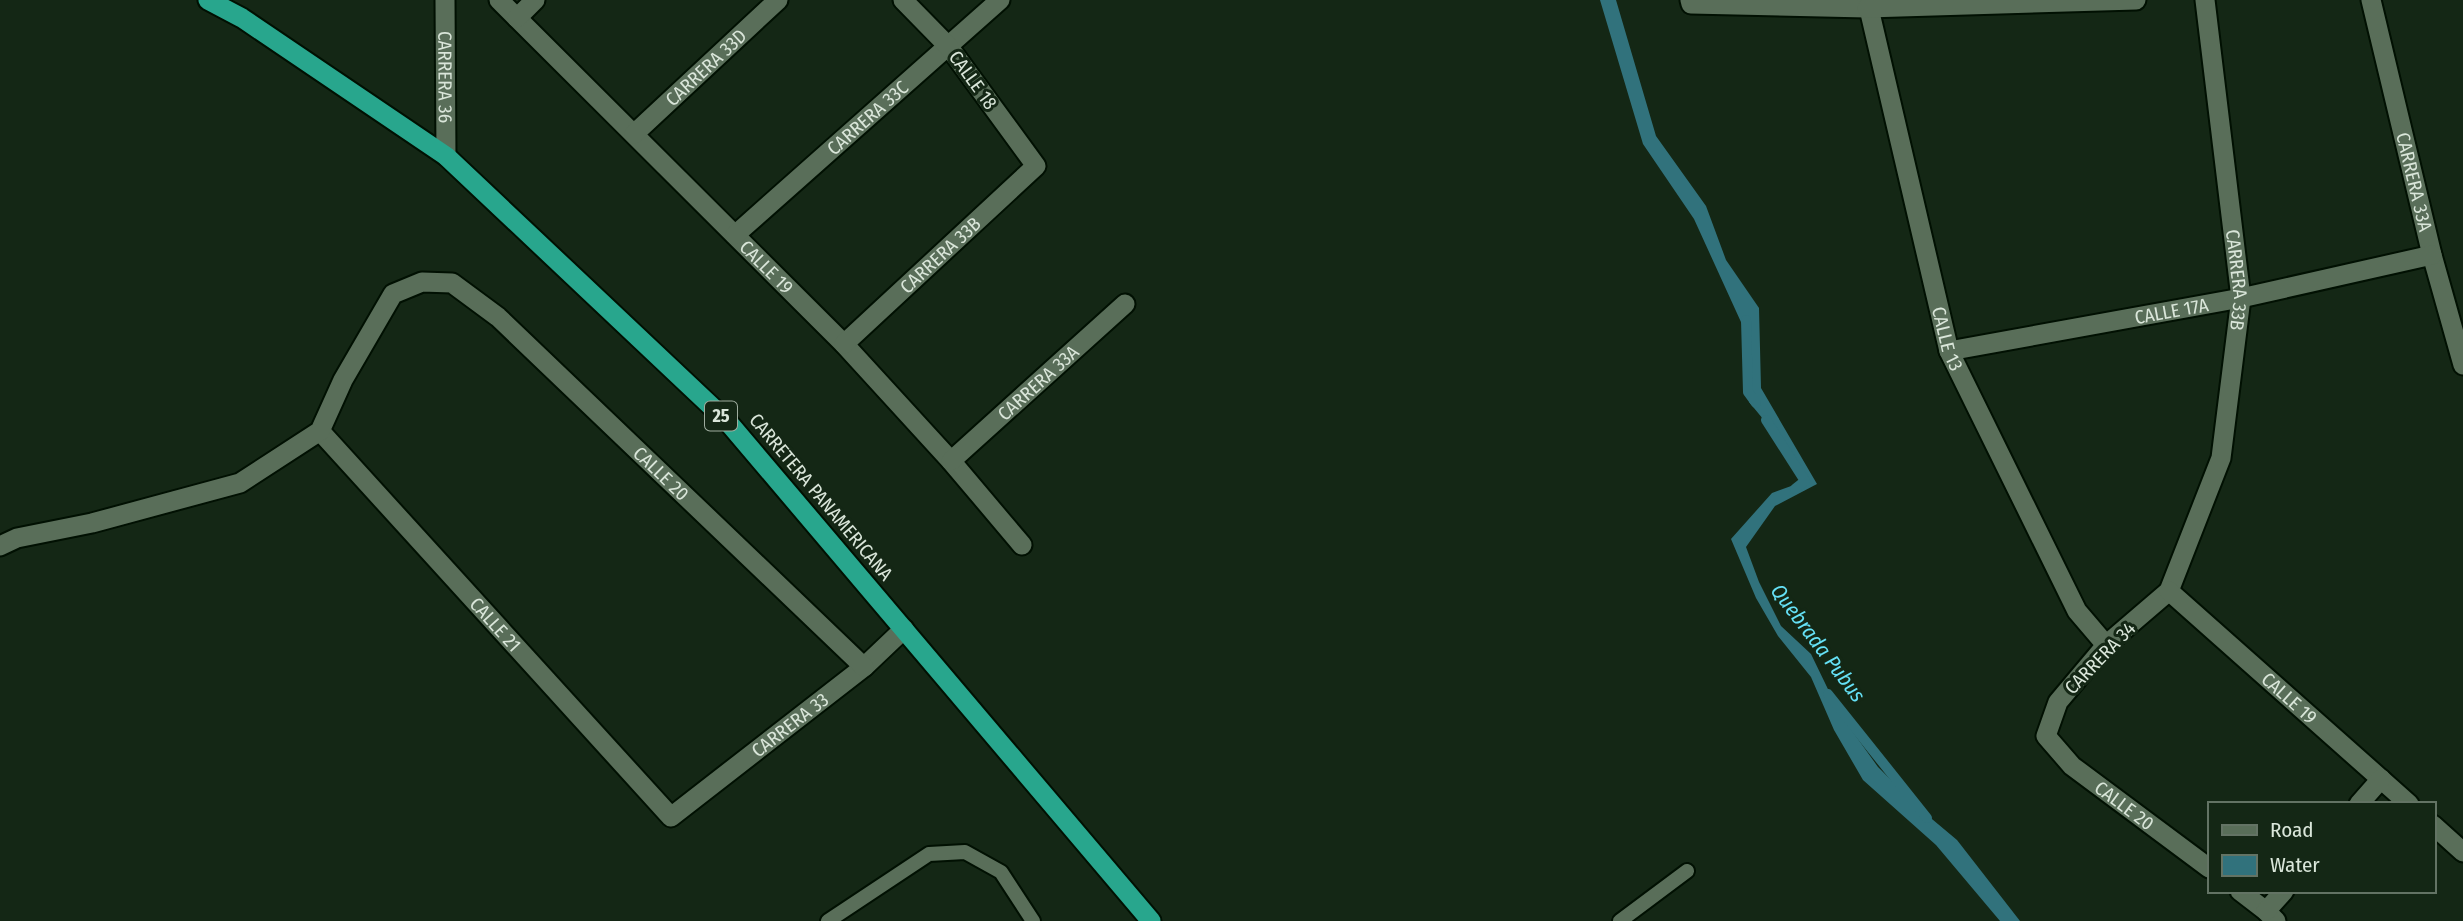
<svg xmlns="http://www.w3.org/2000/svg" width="2463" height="921" viewBox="0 0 2463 921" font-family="'Fira Sans Condensed',sans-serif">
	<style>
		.water { fill: #31727c }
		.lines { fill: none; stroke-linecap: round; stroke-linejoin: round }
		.stream { stroke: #31727c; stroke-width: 10 }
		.service-casing { stroke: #011002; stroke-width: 18 }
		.pedestrian-casing { stroke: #011002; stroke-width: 23 }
		.minor-casing { stroke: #011002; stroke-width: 23 }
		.trunk-casing { stroke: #011002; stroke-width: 23 }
		.service { stroke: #596e59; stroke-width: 14 }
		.pedestrian { stroke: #596e59; stroke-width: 19 }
		.minor { stroke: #596e59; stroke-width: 19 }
		.trunk { stroke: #28a68d; stroke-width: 19 }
		.labels { text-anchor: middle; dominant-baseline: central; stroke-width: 6; stroke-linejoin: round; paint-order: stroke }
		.shield { fill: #142715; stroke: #9fad9f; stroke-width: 2 }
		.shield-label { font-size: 18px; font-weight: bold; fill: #dae6da }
		.street-label { font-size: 19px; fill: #dae6da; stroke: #142715 }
		.water-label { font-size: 21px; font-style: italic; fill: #65e1f6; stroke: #142715 }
	</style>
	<rect width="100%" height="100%" fill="#142715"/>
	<polygon class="water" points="1600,0 1616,0 1656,136 1706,206 1726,260 1759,308 1761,388 1817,484 1775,506 1746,547 1759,582 1781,626 1811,654 1840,714 1878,767 1920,809 1957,840 2020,921 2000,921 1936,845 1863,780 1834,730 1811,677 1778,636 1756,598 1731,539 1772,493 1805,481 1782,442 1749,402 1746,333 1694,219 1643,144"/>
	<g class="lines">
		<g class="stream">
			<polyline points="1746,320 1748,392 1756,403"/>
			<polyline points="1766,420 1805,481 1795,489"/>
			<polyline points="1828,694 1927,818"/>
		</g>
		<defs>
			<g id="service">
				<polyline points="828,921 929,854 965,852 1001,872 1033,921"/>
				<polyline points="1620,921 1687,871"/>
			</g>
			<polyline id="pedestrian" points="1690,0 1691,4 1867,8"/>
			<g id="minor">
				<path id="s1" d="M445 0 446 156"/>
				<path id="s2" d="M499 0 844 344 951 461 1022 545"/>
				<path id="s3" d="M1867 0 1949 351 2077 611 2106 645"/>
				<path id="s4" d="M2205 0 2241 298 2221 458 2169 591 2106 645 2058 702 2046 736 2072 766 2209 868"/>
				<path id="s5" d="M2371 0 2432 255 2463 365"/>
				<polyline points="1867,8 2136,0"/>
				<polyline points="517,18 535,0"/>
				<path id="s6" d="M634 134 778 0"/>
				<path id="s7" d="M735 235 1000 0"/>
				<path id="s8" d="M844 344 1036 166 949 47 903 0"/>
				<path id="s9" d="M1949 351 2241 298 2432 255"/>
				<path id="s10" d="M320 431 671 817 864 667 904 629"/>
				<path id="s11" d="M951 461 1125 304"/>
				<path id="s12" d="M0 546 17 538 92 523 240 483 320 431 343 380 393 294 422 282 452 283 498 317 864 667"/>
				<path id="s13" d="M2169 591 2409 804"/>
				<polyline points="2359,804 2381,779"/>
				<polyline points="2433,825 2463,852"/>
				<polyline points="2240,891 2266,911 2276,921"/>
				<polyline points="2266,911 2284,891"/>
			</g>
			<polyline id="trunk" points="208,0 242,18 446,156 728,422 1151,921"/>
		</defs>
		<use href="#service" class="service-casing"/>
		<use href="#pedestrian" class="pedestrian-casing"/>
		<use href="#minor" class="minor-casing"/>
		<use href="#trunk" class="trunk-casing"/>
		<use href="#service" class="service"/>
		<use href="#pedestrian" class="pedestrian"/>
		<use href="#minor" class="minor"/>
		<use href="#trunk" class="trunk"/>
	</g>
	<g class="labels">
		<rect class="shield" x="705" y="401.5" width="32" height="29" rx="5"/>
		<g class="shield-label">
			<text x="721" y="416">25</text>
		</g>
		<g class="street-label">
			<text stroke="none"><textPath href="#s6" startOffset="98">CARRERA 33D</textPath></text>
			<text stroke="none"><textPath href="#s1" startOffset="77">CARRERA 36</textPath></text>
			<text transform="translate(973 80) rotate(54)">CALLE 18</text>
			<text stroke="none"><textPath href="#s7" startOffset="177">CARRERA 33C</textPath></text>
			<text stroke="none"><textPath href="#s5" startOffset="187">CARRERA 33A</textPath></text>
			<text stroke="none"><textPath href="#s8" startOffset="131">CARRERA 33B</textPath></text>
			<text stroke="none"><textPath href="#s2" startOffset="378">CALLE 19</textPath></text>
			<text stroke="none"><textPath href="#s4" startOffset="282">CARRERA 33B</textPath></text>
			<text stroke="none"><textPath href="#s9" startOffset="226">CALLE 17A</textPath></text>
			<text stroke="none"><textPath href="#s3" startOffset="348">CALLE 13</textPath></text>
			<text stroke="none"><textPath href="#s11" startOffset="117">CARRERA 33A</textPath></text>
			<text stroke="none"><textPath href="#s12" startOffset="844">CALLE 20</textPath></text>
			<text transform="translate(821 497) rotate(50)">CARRETERA PANAMERICANA</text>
			<text stroke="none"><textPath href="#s10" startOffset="261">CALLE 21</textPath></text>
			<text transform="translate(2100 658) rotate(-46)">CARRERA 34</text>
			<text stroke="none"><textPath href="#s13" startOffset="161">CALLE 19</textPath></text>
			<text stroke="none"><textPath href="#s10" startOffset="672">CARRERA 33</textPath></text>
			<text stroke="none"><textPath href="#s4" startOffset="903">CALLE 20</textPath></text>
		</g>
		<g class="water-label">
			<text transform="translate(1818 643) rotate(53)">Quebrada Pubus</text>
		</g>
	</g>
	<rect x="2208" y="802" width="228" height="91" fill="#142715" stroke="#637364" stroke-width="2"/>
	<rect x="2222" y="825" width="35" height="10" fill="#596e59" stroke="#637364" stroke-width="2"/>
	<text x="2270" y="837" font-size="21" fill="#dae6da">Road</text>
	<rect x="2222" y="855" width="35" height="21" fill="#31727c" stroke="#637364" stroke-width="2"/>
	<text x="2270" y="872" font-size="21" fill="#dae6da">Water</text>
</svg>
